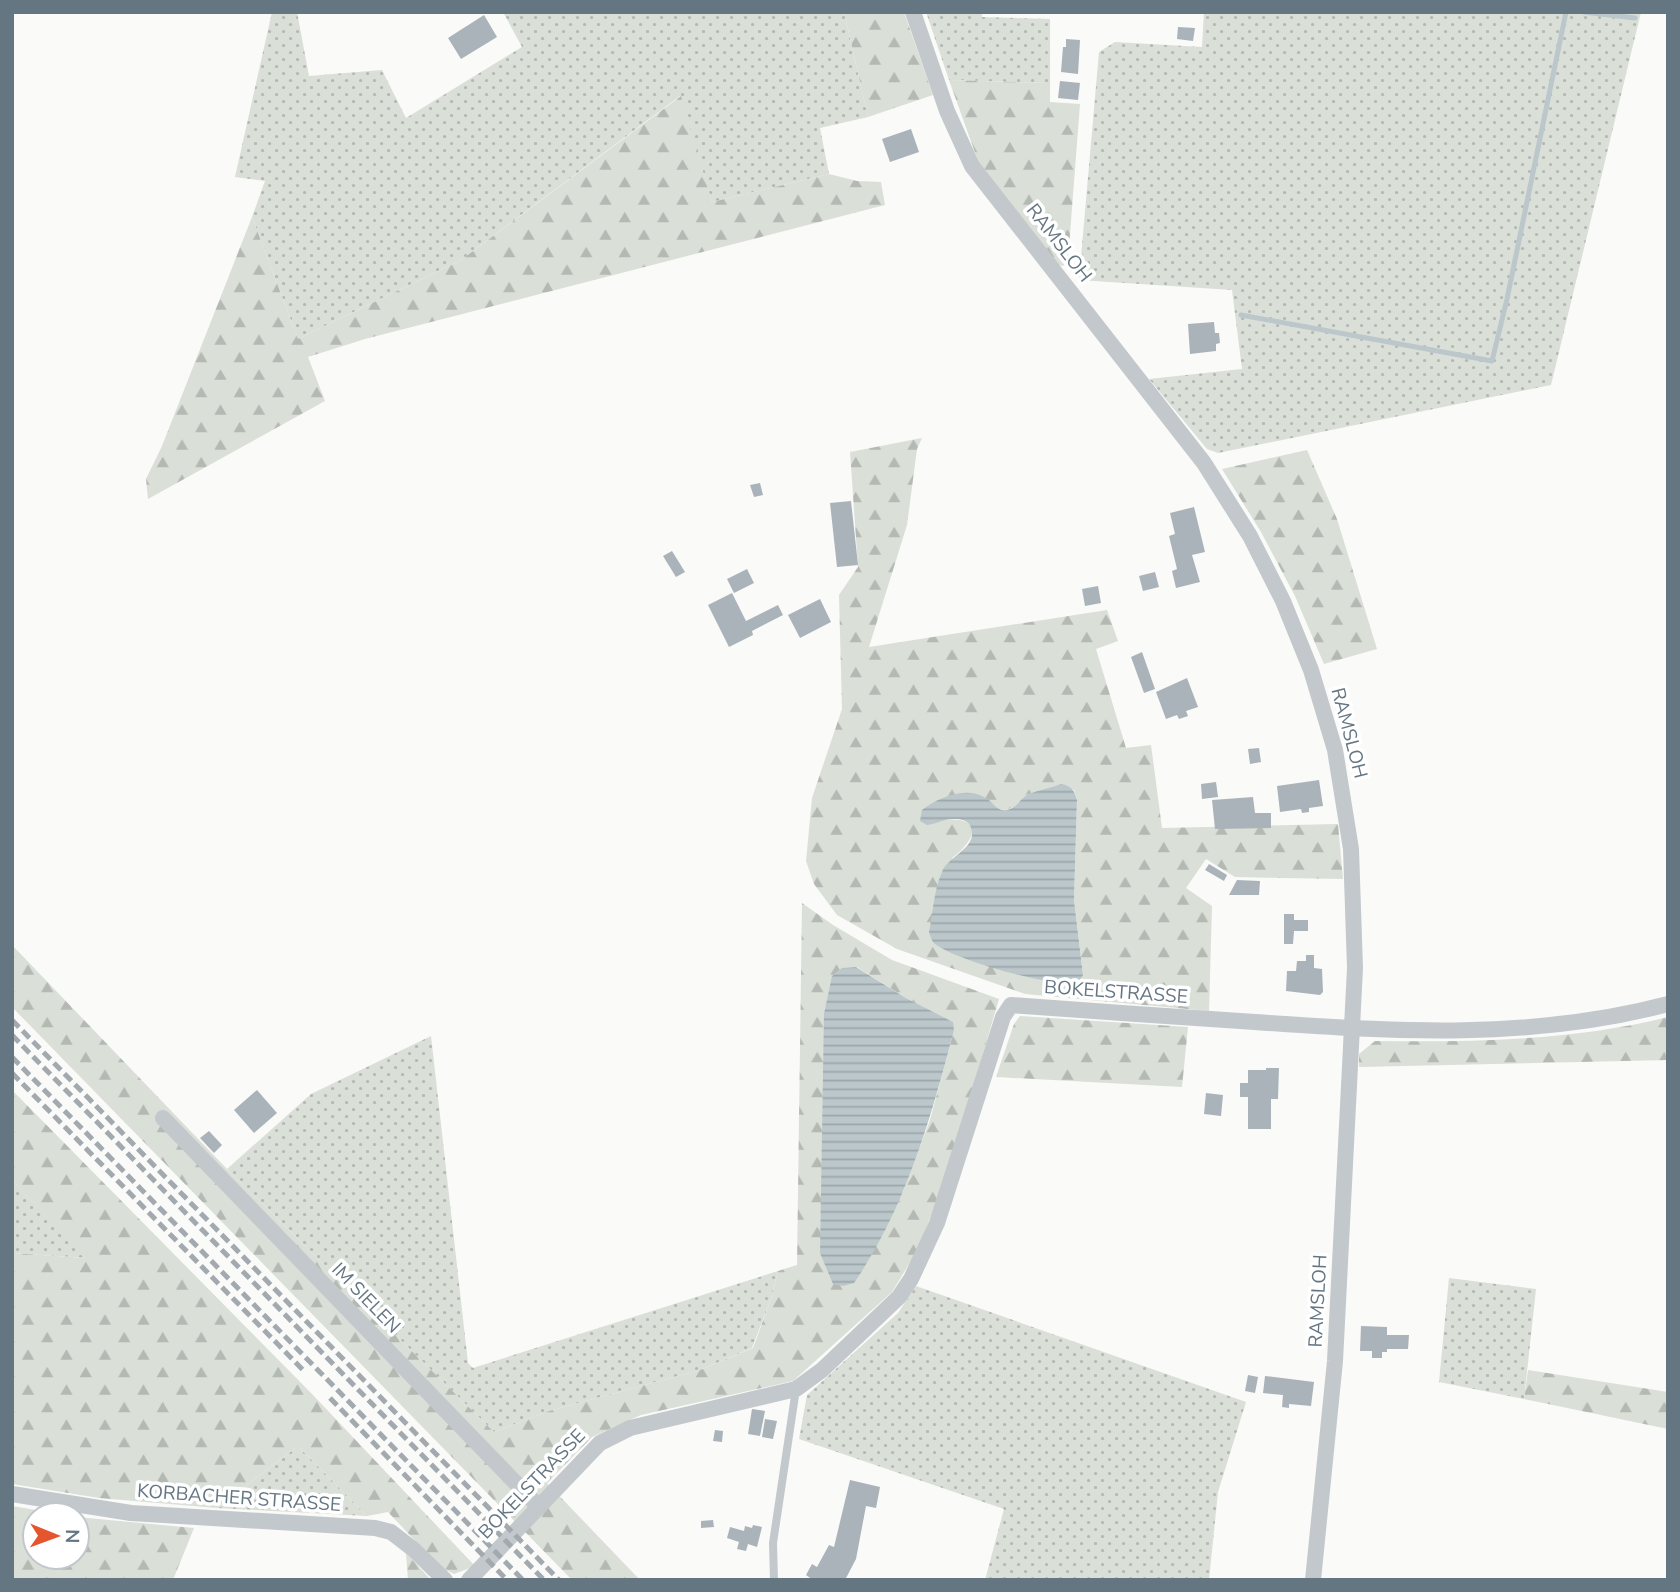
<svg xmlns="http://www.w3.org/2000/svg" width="1680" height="1592" viewBox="0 0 1680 1592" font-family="'Nunito Sans',sans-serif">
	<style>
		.grass { fill: url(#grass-dots) }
		.forest { fill: url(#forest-firs); fill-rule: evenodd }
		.water { fill: url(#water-rules) }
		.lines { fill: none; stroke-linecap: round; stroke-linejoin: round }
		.stream { stroke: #bbc7cb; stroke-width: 5 }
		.building { fill: #aab3b9 }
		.lane { stroke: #c3c8cc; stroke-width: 8 }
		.street { stroke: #c3c8cc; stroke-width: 16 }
		.rail { stroke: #a2aab0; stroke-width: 5; stroke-dasharray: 10 5; stroke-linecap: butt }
		.labels { text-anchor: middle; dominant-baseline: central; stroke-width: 7; stroke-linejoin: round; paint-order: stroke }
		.street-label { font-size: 19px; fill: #657683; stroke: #fff }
	</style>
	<defs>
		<pattern id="grass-dots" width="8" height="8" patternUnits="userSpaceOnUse" patternTransform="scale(1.75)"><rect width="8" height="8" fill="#dadfd7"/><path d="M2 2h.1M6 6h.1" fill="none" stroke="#b4b9b4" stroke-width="1.8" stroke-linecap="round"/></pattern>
		<pattern id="forest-firs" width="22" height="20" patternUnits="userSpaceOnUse" patternTransform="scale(1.75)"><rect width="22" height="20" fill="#dadfd7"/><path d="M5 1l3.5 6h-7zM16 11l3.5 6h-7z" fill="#b4b9b4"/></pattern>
		<pattern id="water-rules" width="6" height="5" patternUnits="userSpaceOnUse" patternTransform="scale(1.75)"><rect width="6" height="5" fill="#bbc7cb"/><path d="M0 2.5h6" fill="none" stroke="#9ca6aa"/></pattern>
	</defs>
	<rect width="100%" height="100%" fill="#fafaf8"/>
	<g class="grass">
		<polygon points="272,12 297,12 309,76 382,70 406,118 522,47 503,12 844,12 868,117 820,128 829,174 712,202 680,96 461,260 298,339 252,217 265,181 235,177"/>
		<polygon points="926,12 982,12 982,17 1050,19 1050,83 949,80"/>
		<polygon points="1204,12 1641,12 1551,385 1218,453 1207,449 1149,379 1242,369 1232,290 1079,280 1099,52 1115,42 1202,47"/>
		<polygon points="431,1036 468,1363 473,1368 778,1271 771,1299 752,1348 700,1370 549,1411 494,1432 227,1169 311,1094"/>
		<polygon points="12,1180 87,1258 12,1253"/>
		<polygon points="1449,1278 1536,1289 1524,1399 1439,1382"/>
		<polygon points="916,1286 1246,1402 1218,1492 1209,1580 985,1580 1004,1509 799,1439 807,1395 898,1313"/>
		<polygon points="298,1446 367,1516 217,1508"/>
	</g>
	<g class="forest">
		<polygon points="844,12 904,12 933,95 868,117"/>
		<polygon points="949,80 1050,83 1050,102 1080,104 1068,260 1063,266 1056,264 978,161"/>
		<polygon points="681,96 712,202 829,174 857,181 881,182 885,205 365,339 308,357 325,401 148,499 146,479 162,446 252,217 298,339 461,260"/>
		<path d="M922 438 917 449 907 525 869 647 1107 610 1118 641 1096 649 1126 748 1151 745 1162 828 1338 824 1343 879 1235 877 1206 859 1186 888 1212 906 1209 1011 1025 994 897 949 837 915 814 884 806 861 812 798 842 709 839 595 858 567 850 452ZM1061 785 1074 790 1077 800 1074 900 1083 975 952 858C977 839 984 816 943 820L961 794 984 797 998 809 1006 810 1014 807 1026 795Z"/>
		<polygon points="1307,450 1337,519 1377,649 1324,664 1295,596 1261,532 1222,469"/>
		<path d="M802 903 833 925 892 960 999 999 948 1172 917 1251 892 1292 793 1381 641 1415 592 1437 547 1483 640 1580H572L12 1007V945L227 1169 494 1432 549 1411 700 1370 753 1348 771 1299 778 1271 797 1265ZM857 967 906 998 952 1022 954 1030 930 1120 903 1192 832 976 843 968Z"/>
		<polygon points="1020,1016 1188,1027 1182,1087 996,1077 1014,1024"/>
		<path d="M1668 1017V1060L1359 1067V1054L1375 1041C1473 1042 1572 1041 1668 1017Z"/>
		<polygon points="12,1090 312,1394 475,1566 454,1574 439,1566 388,1512 367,1516 298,1446 217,1508 99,1498 12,1484 12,1253 86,1258 12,1180"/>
		<polygon points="1528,1370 1668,1392 1668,1429 1524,1399"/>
		<polygon points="12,1506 65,1515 35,1515 35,1557 77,1557 77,1517 194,1528 173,1580 12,1580"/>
		<polygon points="406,1553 431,1580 408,1580"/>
	</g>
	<g class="water">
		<path d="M1061 784C1072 786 1074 790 1077 800L1074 900 1083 975C1080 979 1080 981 1075 982 1053 988 947 958 933 942 931 939 930 935 929 932 933 913 934 889 942 872 948 856 978 848 971 828 969 820 961 819 953 819 943 819 936 824 927 825L920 821 922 810C937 798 965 786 984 797 993 801 996 812 1007 810 1017 808 1021 797 1029 794 1039 790 1051 788 1061 784Z"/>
		<path d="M856 967 906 998 953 1022 954 1030C931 1118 906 1207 854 1283L843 1286 833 1284 820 1253 824 1014 832 976 842 968Z"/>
	</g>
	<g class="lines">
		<g class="stream">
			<polyline points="1584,12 1635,18"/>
			<polyline points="1241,315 1492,361 1507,299 1566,12"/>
		</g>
	</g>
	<g class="building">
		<polygon points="484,15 497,37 461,59 448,38"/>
		<polygon points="1178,27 1195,28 1193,41 1177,39"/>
		<polygon points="1066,39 1080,40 1078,74 1061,72 1063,47 1066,47"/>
		<polygon points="1060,81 1080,83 1078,100 1058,98"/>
		<polygon points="911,129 919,152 890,162 882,139"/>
		<polygon points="1214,322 1215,333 1219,333 1220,343 1216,344 1216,351 1190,354 1188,324"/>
		<polygon points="760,483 763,495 754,497 750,485"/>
		<polygon points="851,501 858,565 837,567 830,503"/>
		<polygon points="1194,507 1205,552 1192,555 1200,582 1176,588 1172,571 1177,569 1169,536 1175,534 1170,513"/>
		<polygon points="672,551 685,572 676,577 663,556"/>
		<polygon points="747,569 754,583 734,593 727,579"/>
		<polygon points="1155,572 1159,587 1143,591 1139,576"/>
		<polygon points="1098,586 1101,603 1085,606 1082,589"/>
		<polygon points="732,593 746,621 778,605 783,615 752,631 753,635 729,647 708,605"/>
		<polygon points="820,599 831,622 800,638 788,615"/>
		<polygon points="1142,652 1155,689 1144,693 1131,657"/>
		<polygon points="1187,678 1198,707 1186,711 1188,716 1179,719 1177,715 1166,719 1156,692"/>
		<polygon points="1259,748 1261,762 1250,764 1248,749"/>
		<polygon points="1319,780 1323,806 1309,808 1309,812 1302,813 1301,809 1280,812 1277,786"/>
		<polygon points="1216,782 1218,797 1202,799 1201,784"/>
		<polygon points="1253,797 1255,813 1271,813 1271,828 1215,829 1212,800"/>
		<polygon points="1209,864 1227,875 1224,881 1205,870"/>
		<polygon points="1237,880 1260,881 1259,895 1229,895"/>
		<polygon points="1284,914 1294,914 1294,920 1308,920 1308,931 1294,931 1293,944 1284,944"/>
		<polygon points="1306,955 1314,955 1314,968 1322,969 1323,992 1320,995 1286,991 1287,971 1296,971 1297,961 1306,961"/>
		<polygon points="1266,1068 1279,1068 1278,1099 1271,1099 1271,1129 1248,1129 1248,1097 1240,1097 1240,1083 1248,1083 1248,1070 1266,1070"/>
		<polygon points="257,1090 277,1113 254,1133 234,1110"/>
		<polygon points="1206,1093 1223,1095 1221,1116 1204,1114"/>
		<polygon points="209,1131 222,1145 214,1153 200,1138"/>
		<polygon points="1361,1326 1387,1327 1387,1335 1409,1335 1408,1349 1387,1349 1387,1352 1382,1352 1382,1358 1372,1358 1372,1351 1360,1351"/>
		<polygon points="1248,1375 1258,1377 1255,1393 1245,1391"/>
		<polygon points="1265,1376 1314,1382 1311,1406 1289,1404 1289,1408 1282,1407 1283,1395 1263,1393"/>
		<polygon points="752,1409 765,1411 760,1436 748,1434"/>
		<polygon points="765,1419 777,1421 773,1439 762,1437"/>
		<polygon points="715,1430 723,1431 722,1442 713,1441"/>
		<polygon points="850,1480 880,1487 876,1508 866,1506 856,1559 845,1580 813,1580 806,1575 812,1564 817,1567 829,1545 834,1547"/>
		<polygon points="713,1520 714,1527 701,1528 701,1521"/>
		<polygon points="753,1525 762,1527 757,1547 748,1544 746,1551 737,1549 739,1542 727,1538 730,1527 744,1531 745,1526 752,1528"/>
	</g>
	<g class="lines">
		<polyline class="lane" points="774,1580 773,1543 796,1389"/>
		<g class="street">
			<polyline points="913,12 947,111 972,166 1204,463 1250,536 1283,601 1311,670 1335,750 1351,849 1355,968 1335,1361 1313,1580"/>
			<polyline points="163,1118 539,1507"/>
			<polyline points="12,1494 131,1513 375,1528 391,1532 413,1549 445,1580"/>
			<path d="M469 1580 600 1443 630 1428 796 1389 822 1370 899 1297 911 1279 937 1223 1003 1017 1011 1005C1092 1011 1174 1017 1255 1022 1393 1032 1533 1040 1668 1004"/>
		</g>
		<g class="rail">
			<polyline points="12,1020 559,1580"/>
			<polyline points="12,1035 544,1580"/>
			<polyline points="12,1057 523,1580"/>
			<polyline points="12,1073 306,1373"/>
			<polyline points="330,1398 507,1580"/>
		</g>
	</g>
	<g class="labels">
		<g class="street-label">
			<text transform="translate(1059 243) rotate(52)">RAMSLOH</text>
			<text transform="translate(1349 733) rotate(75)">RAMSLOH</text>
			<text transform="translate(1116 992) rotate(4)">BOKELSTRASSE</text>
			<text transform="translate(366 1298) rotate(46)">IM SIELEN</text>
			<text transform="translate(1318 1301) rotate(-87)">RAMSLOH</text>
			<text transform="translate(532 1484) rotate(-46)">BOKELSTRASSE</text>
			<text transform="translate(239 1498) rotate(4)">KORBACHER STRASSE</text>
		</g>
	</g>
	<rect width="1680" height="1592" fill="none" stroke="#657683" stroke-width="28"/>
	<g transform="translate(56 1536) rotate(91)"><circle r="33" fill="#ffffff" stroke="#c1c8cd" stroke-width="2"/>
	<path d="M0-5L12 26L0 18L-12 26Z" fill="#e4572e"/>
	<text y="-10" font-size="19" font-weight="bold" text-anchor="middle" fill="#657683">N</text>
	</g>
</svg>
